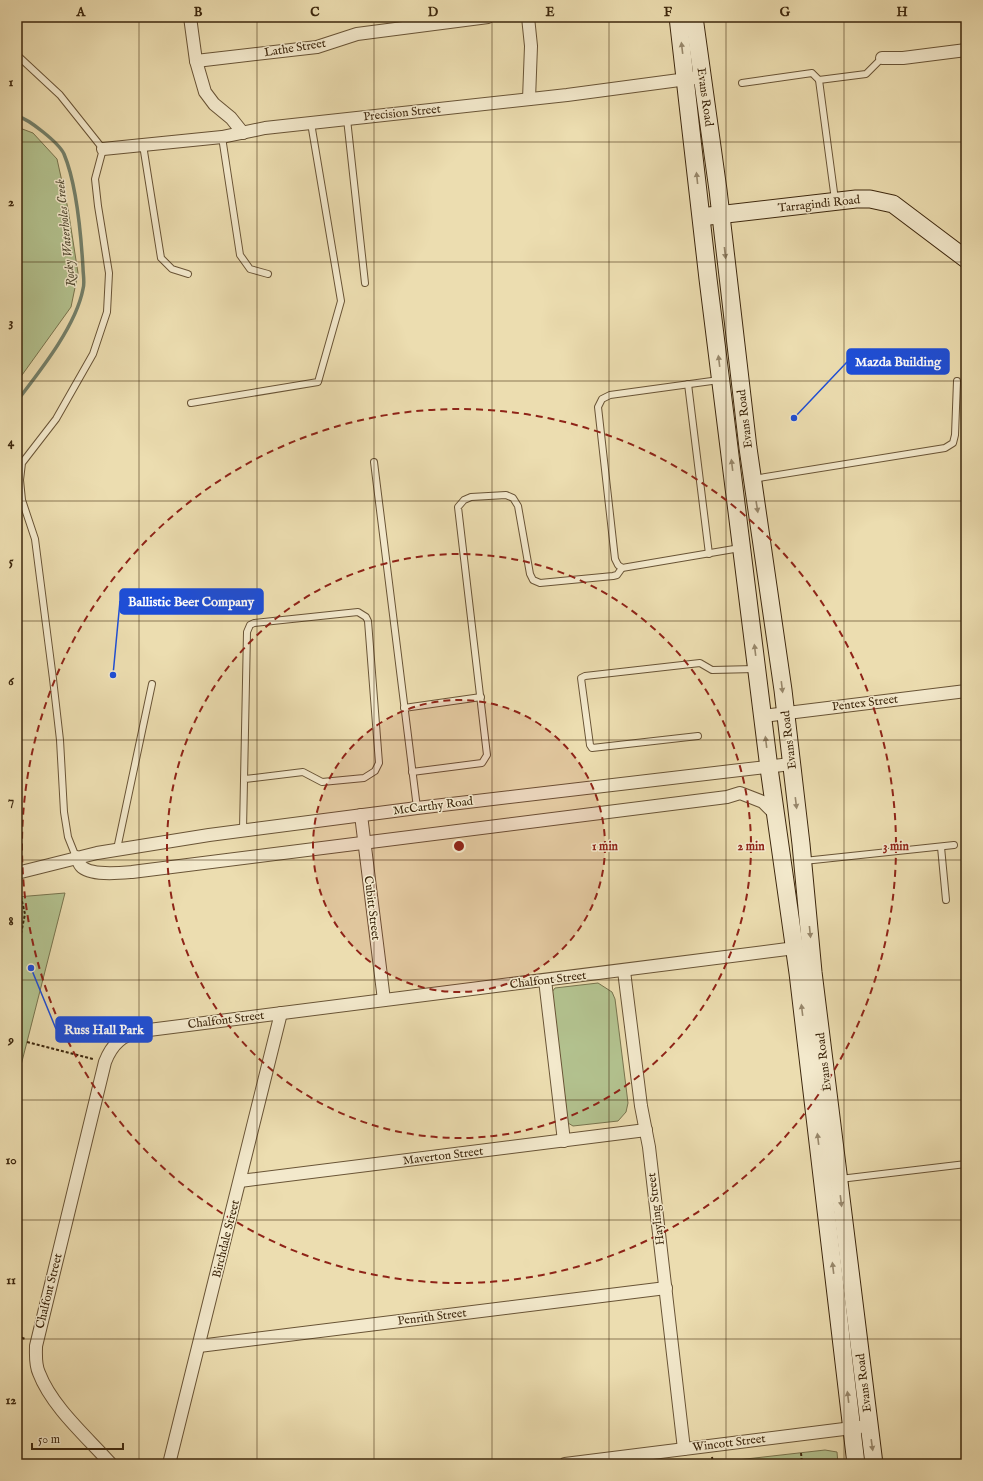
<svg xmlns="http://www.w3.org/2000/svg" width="983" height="1481" viewBox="0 0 983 1481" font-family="'IM FELL English',serif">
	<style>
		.green { fill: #b3c28f; stroke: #78744e }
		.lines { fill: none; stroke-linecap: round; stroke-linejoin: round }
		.stream { stroke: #74806a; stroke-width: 3.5 }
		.lane-casing { stroke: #695436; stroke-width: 8 }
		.street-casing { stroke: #695436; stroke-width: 14 }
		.secondary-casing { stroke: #3d270d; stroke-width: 19 }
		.path { stroke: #3d270d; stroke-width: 2; stroke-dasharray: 3 2; stroke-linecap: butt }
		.lane { stroke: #f3e9cc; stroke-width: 6 }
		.street { stroke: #f3e9cc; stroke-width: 12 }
		.secondary { stroke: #f3e9cc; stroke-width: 17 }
		.oneway { fill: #98886c }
		.grid { fill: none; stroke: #3d270d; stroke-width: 1; stroke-opacity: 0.55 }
		.ring { fill: none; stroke: #8f2418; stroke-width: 2; stroke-dasharray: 7 5 }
		.labels { text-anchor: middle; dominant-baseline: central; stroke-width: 3; stroke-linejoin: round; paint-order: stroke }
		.street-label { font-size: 12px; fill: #3d270d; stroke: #f3e9cc }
		.water-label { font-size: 13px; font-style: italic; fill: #544c34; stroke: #f3e9cc }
		.centre { fill: #8f2418; stroke: #f3e9cc; stroke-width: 2 }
		.ring-label { font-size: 12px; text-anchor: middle; font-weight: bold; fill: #8f2418; stroke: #f3e9cc; stroke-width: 3; stroke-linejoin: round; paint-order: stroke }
		.leader { fill: none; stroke: #1d4ed8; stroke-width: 1.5 }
		.callout-dot { fill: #1d4ed8; stroke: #f3e9cc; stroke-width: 1.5 }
		.callout { fill: #1d4ed8; stroke: #1d4ed8; stroke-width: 1.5 }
		.callout-label { font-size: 13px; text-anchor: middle; font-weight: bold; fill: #fff }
		.neatline { fill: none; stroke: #3d270d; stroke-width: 1.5 }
		.grid-label { font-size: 13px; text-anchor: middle; font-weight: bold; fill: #3d270d }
	</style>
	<rect width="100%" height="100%" fill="#ecddb0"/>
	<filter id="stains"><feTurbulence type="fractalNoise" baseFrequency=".005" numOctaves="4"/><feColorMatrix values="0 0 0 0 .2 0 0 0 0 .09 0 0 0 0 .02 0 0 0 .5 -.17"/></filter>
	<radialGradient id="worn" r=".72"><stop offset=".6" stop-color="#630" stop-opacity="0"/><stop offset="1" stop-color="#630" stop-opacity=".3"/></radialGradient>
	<g class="green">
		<polygon points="17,127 33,133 57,159 68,209 78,273 71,307 17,382"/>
		<polygon points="65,893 17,1081 17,897"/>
		<polygon points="598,983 612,992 615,999 628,1103 626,1112 618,1121 573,1126 568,1123 552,992 555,988"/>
		<polygon points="825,1450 837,1452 838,1464 702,1464"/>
	</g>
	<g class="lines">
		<path class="stream" d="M17 116C29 119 59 143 64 154 77 185 81 234 83 268 83 274 85 283 83 289 76 326 40 371 17 401"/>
		<defs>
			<g id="lane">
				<polyline points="17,55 60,95 103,149 95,179 98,206 109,273 107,312 93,354 56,419 22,463 20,480 22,500 35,539 53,679 60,740 64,812 68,837 76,857"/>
				<polyline points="742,83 812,73 819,80"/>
				<polyline points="347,119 365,283"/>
				<polyline points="222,137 240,255 250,269 268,274"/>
				<polyline points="143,145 161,258 172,269 188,274"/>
				<polyline points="835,200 819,80 866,74 882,58"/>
				<polyline points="719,380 610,395 602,399 598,407 615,559 618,565 622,568 740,548"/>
				<polyline points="688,384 709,554"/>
				<polyline points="191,403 318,382 341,301 311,123"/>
				<polyline points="374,462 417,808"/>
				<polyline points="753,479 945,448 953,443 955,435 957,381"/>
				<polyline points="404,708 481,697"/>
				<polyline points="698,736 592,748 590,745 581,678 585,676 700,663 712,670 755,669"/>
				<polyline points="412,772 482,763 487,755 458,507 464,500 471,497 506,495 513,498 518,506 530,574 533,580 540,583 613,576 617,575 622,568"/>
				<polyline points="243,830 247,632 250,625 254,623 358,612 366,617 368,621 379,763 375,771 364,778 322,782 303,772 245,779"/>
				<polyline points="941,847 946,900"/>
				<polyline points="117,849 152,684"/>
				<polyline points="804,861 954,845"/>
				<polyline points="840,1179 966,1164"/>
			</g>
			<g id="street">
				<polyline points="190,17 196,61 205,92 214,104 231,118 243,133"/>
				<polyline points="528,17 531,46 529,99"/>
				<polyline points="882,58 903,58 966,50"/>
				<polyline points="196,61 317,47 357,34 488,17"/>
				<polyline points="103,149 222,137 265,128 567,95 702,77"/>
				<polyline points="763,716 966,691"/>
				<polyline points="361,815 384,1000"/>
				<path d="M76 857C78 860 79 864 81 866 90 876 120 873 132 872L727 797 740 793 763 802 775 814"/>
				<polyline points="17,873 97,853 209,835 417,808 791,764"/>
				<polyline points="624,971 641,1106 649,1147 684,1449"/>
				<polyline points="545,980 564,1141"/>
				<polyline points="240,1181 646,1130"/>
				<polyline points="199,1346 666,1288"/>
				<path d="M111 1464C87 1437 52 1407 39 1373 35 1365 36 1355 36 1346L105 1062C112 1044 122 1035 141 1031L795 948"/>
				<polyline points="169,1464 281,1013"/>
				<polyline points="565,1464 860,1427"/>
			</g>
			<g id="secondary">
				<polyline points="678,17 708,279 769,768 798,973 856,1464"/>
				<polyline points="694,17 718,190 748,448 783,690 801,844 813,972 874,1464"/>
				<polyline points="709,216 856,199 870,199 893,204 966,259"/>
			</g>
		</defs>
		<use href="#lane" class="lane-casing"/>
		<use href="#street" class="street-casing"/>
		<use href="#secondary" class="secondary-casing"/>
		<g class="path">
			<polyline points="17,953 25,914 20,893"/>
			<polyline points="27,1042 93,1059"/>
			<polyline points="17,1336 25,1339"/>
			<polyline points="801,1453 802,1463"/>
			<polyline points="712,1457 713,1464"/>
			<polyline points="796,1464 842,1462"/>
		</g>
		<use href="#lane" class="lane"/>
		<use href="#street" class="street"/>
		<use href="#secondary" class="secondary"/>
	</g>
	<defs><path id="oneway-solid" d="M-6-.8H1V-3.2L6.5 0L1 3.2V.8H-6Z"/></defs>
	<g class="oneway">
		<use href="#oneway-solid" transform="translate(682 48) rotate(-97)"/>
		<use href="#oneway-solid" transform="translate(697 178) rotate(-96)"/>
		<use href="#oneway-solid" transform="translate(725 253) rotate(84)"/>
		<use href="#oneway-solid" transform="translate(719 361) rotate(-97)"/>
		<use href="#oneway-solid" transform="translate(732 465) rotate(-97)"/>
		<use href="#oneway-solid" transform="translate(757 507) rotate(81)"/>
		<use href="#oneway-solid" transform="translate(755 650) rotate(-97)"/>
		<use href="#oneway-solid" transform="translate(782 687) rotate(83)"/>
		<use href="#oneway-solid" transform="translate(766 742) rotate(-97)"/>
		<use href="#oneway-solid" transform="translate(796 803) rotate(83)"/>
		<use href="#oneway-solid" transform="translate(810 932) rotate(84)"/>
		<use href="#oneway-solid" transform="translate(802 1010) rotate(-97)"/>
		<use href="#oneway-solid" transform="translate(818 1139) rotate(-97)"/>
		<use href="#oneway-solid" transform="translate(841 1201) rotate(83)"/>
		<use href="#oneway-solid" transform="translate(833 1268) rotate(-97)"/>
		<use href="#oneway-solid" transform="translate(848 1397) rotate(-97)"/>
		<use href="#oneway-solid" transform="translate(872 1445) rotate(82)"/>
	</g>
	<path class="grid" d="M139 17V1464M257 17V1464M374 17V1464M492 17V1464M609 17V1464M726 17V1464M844 17V1464M17 142H966M17 262H966M17 381H966M17 501H966M17 621H966M17 740H966M17 860H966M17 980H966M17 1100H966M17 1220H966M17 1339H966"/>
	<circle cx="459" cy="846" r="146" fill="#8f2418" fill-opacity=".12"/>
	<g class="ring">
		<circle cx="459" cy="846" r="146"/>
		<circle cx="459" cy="846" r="292"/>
		<circle cx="459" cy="846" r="437"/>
	</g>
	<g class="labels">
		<g class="street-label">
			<text transform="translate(295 48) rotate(-9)">Lathe Street</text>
			<text transform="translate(705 97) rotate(82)">Evans Road</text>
			<text transform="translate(402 113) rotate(-6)">Precision Street</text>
			<text transform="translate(819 204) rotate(-6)">Tarragindi Road</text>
			<text transform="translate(745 419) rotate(-97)">Evans Road</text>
			<text transform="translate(865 703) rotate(-7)">Pentex Street</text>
			<text transform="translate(789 740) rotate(-97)">Evans Road</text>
			<text transform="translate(433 806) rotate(-7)">McCarthy Road</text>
			<text transform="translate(372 908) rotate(83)">Cubitt Street</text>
			<text transform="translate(548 980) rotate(-7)">Chalfont Street</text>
			<text transform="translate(226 1020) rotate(-7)">Chalfont Street</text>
			<text transform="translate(824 1062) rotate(-97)">Evans Road</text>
			<text transform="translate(443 1156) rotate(-7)">Maverton Street</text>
			<text transform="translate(656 1209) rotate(-97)">Hayling Street</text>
			<text transform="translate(226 1239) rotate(-76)">Birchdale Street</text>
			<text transform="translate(49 1291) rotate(-76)">Chalfont Street</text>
			<text transform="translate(432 1317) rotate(-7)">Penrith Street</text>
			<text transform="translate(864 1383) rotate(-97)">Evans Road</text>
			<text transform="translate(729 1443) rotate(-7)">Wincott Street</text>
		</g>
		<g class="water-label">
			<text transform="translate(66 233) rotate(-96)">Rocky Waterholes Creek</text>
		</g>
	</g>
	<circle cx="459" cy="846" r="6" class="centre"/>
	<g class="ring-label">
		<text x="605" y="850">1 min</text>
		<text x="751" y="850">2 min</text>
		<text x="896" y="850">3 min</text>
	</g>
	<path class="leader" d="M794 418L847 362M113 675L120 601M31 968L56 1029"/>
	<g class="callout-dot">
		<circle cx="794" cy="418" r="4"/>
		<circle cx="113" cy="675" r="4"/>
		<circle cx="31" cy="968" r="4"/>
	</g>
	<g class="callout">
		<rect x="847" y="349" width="102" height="25" rx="4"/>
		<rect x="120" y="589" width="143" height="25" rx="4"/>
		<rect x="56" y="1017" width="96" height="25" rx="4"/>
	</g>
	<g class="callout-label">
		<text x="898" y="366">Mazda Building</text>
		<text x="191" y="606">Ballistic Beer Company</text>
		<text x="104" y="1034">Russ Hall Park</text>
	</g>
	<rect width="983" height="1481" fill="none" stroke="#ecddb0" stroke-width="44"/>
	<path d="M32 1443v6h91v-6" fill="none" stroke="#3d270d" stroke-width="2"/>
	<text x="38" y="1443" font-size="12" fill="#3d270d" stroke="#f3e9cc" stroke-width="3" paint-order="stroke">50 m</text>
	<rect x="22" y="22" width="939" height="1437" class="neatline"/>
	<g class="grid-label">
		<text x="81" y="16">A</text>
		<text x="198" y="16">B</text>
		<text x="315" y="16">C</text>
		<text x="433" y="16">D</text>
		<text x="550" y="16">E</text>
		<text x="668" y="16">F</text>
		<text x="785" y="16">G</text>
		<text x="902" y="16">H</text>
		<text x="11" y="86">1</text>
		<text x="11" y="206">2</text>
		<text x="11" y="326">3</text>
		<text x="11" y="446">4</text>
		<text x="11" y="565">5</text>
		<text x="11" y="685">6</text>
		<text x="11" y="805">7</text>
		<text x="11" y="925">8</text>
		<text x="11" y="1044">9</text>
		<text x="11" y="1164">10</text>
		<text x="11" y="1284">11</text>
		<text x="11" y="1404">12</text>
	</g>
	<rect width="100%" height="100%" filter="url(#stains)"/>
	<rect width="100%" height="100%" fill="url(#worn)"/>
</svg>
